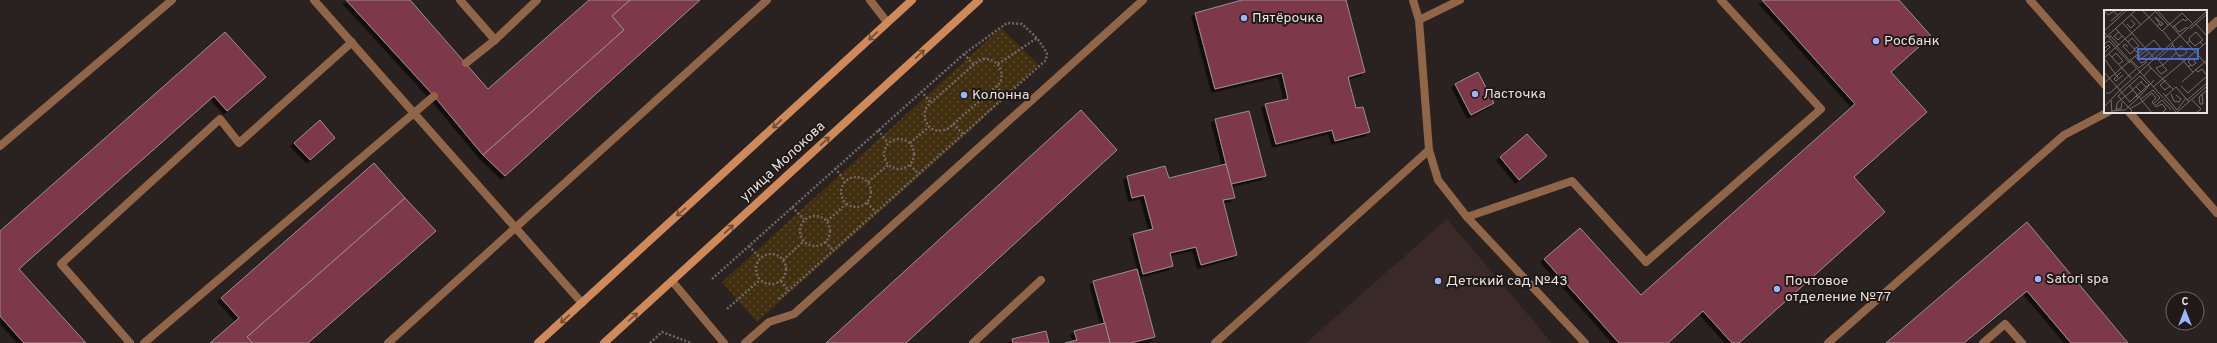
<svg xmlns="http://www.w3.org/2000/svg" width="2217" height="343" viewBox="0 0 2217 343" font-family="Overpass,sans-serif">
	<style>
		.built { fill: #392a28 }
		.grass { fill: url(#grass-dots) }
		.building { fill: #7d3749; stroke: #9a8f91; filter: url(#shadow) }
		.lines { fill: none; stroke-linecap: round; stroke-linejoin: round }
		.path { stroke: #6f6765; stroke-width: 2.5; stroke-dasharray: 2 2; stroke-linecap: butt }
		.service { stroke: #916548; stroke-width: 8 }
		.minor { stroke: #916548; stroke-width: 8 }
		.tertiary { stroke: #916548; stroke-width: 8 }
		.secondary { stroke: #d08959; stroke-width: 8 }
		.oneway { stroke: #704b35 }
		.poi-dot { fill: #9ab5fd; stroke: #211917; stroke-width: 1.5 }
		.labels { text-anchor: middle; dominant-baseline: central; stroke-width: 4; stroke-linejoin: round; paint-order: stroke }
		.poi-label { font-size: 14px; fill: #e6e0de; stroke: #211917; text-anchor: start }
		.street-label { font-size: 14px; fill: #e6e0de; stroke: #211917 }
		.inset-road { fill: none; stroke: #756e6c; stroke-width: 1 }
		.view { fill: #456bd9; fill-opacity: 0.15; stroke: #456bd9; stroke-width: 2 }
		.inset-edge { fill: none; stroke: #e6e0de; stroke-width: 2 }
	</style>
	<defs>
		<pattern id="grass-dots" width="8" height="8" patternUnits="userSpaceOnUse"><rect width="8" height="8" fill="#412f0f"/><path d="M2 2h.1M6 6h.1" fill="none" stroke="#5c4d32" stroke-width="1.8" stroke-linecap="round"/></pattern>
		<filter id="shadow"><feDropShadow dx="-3.5" dy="3.5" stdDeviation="0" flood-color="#0009"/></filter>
	</defs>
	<rect width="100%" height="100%" fill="#2a2220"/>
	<polygon class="built" points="1447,219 1552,343 1306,343"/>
	<polygon class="grass" points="1001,28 1039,65 964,136 757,322 722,282"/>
	<g class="building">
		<polygon points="346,0 410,0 488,89 589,0 630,0 612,16 624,30 483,155 434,96"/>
		<polygon points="630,0 700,0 505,176 483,155 624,30 612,16"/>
		<polygon points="1242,0 1346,0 1365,72 1348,77 1356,108 1363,107 1370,132 1335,141 1332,130 1276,144 1265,104 1288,99 1282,73 1215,89 1195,13"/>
		<polygon points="1762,0 1899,0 1931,36 1891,72 1927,112 1854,177 1885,212 1739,343 1732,343 1703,311 1668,343 1619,343 1544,259 1580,228 1641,295 1855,104"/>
		<polygon points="225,32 266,77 227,111 214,96 19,269 86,343 24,343 0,316 0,231"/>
		<polygon points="1478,72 1494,103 1471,115 1455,84"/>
		<polygon points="1081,110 1117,150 906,343 826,343"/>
		<polygon points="1249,111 1266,176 1231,184 1215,119"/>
		<polygon points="320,120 335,138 310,160 294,143"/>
		<polygon points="1527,134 1547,156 1519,180 1500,157"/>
		<polygon points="374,163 405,198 247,337 253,343 210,343 239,318 221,298"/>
		<polygon points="1226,164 1235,198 1223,200 1237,255 1201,265 1196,247 1170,253 1173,266 1143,274 1133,234 1153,229 1144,195 1132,198 1127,176 1165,166 1169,178"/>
		<polygon points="405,198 436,231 308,343 253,343 247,337"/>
		<polygon points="2027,222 2128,343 2071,343 2027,291 1964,343 1886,343"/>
		<polygon points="1137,269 1155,337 1130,343 1110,343 1093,281"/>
		<polygon points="1105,323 1110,343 1065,343 1077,340 1074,331"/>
		<polygon points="1046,331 1049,343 1013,343 1012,339"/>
	</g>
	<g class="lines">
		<g class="path">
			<polyline points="964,54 974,65"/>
			<path d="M983 59C997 58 1005 70 1000 83L949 128C933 137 919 122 927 106L978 61Z"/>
			<polyline points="998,64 1037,38"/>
			<polyline points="996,86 1005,96"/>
			<polyline points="921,91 931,103"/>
			<polyline points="953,124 963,134"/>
			<polyline points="878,130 888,143"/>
			<circle cx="899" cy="154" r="15"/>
			<polyline points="910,143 929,127"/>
			<polyline points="910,165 919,174"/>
			<polyline points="835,168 845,181"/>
			<circle cx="856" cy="192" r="15"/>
			<polyline points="868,182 888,165"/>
			<polyline points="867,203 876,212"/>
			<polyline points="792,207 804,219"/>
			<circle cx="815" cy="231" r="15"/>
			<polyline points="827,221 846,204"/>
			<polyline points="825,242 833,250"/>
			<polyline points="749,246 760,258"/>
			<circle cx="771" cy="269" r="15"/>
			<polyline points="783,260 804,241"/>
			<polyline points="712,279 964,54 1007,23 1022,24 1037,38 1047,53 1046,60 778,300"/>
			<polyline points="781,281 789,291"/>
			<polyline points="727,309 760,280"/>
			<polyline points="650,343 662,332 691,343"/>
		</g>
		<g class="service">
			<polyline points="314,0 582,303"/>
			<polyline points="460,0 495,40"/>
			<polyline points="870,0 887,22"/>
			<polyline points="1413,0 1419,20 1429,150 1438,180 1467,217 1585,343"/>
			<polyline points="1419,20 1460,0"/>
			<polyline points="466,63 495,40 537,0"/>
			<polyline points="0,146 172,0"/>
			<polyline points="1467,217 1572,181 1646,262 1821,109 1721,0"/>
			<polyline points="672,281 724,343"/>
			<polyline points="130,343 61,264 220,119 239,143 352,42"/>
			<polyline points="144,343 434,96"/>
			<polyline points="388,343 767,0"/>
			<polyline points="745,343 769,322 794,314 1143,0"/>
			<polyline points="973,343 1041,280"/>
			<polyline points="1215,343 1429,150"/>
			<polyline points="1828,343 2064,135 2108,112"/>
			<polyline points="1983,343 2005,324 2022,343"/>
		</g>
		<polyline class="minor" points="2206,31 2217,21"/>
		<g class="tertiary">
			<polyline points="2030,0 2105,85"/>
			<polyline points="2129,112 2217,213"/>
		</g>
		<g class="secondary">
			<polyline points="538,343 912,0"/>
			<polyline points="604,343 979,0"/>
		</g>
	</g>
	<defs><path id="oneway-shaft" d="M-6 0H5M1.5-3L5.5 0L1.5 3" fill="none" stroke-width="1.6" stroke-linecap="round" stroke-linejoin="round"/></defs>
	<g class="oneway">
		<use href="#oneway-shaft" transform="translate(873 36) rotate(137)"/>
		<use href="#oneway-shaft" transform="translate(920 54) rotate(-43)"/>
		<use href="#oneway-shaft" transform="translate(777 124) rotate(137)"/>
		<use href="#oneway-shaft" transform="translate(825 141) rotate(-43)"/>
		<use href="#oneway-shaft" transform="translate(681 212) rotate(138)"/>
		<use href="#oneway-shaft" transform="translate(729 229) rotate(-43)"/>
		<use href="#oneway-shaft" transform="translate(633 317) rotate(-42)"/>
		<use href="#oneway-shaft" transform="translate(565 319) rotate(137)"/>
	</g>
	<g class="poi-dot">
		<circle cx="1244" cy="18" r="4"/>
		<circle cx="1876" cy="41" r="4"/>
		<circle cx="1475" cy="94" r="4"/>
		<circle cx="964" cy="95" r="4"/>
		<circle cx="2038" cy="279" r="4"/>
		<circle cx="1438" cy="281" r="4"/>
		<circle cx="1777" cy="289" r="4"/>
	</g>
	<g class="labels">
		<g class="poi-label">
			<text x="1252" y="18">Пятёрочка</text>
			<text x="1884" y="41">Росбанк</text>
			<text x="1483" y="94">Ласточка</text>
			<text x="972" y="95">Колонна</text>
			<text x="2046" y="279">Satori spa</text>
			<text x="1446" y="281">Детский сад №43</text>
			<text x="1785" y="281">Почтовое<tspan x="1785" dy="16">отделение №77</tspan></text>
		</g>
		<g class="street-label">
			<text transform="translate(783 162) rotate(-43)">улица Молокова</text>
		</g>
	</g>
	<g transform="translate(2104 10)">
		<rect width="103" height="103" fill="#2a2220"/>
		<path class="inset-road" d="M0 0 4 5 10 1 14 6M38 0 58 21 78 3 88 13M50 0 64 15M53 0 103 55M27 4 37 15M7 11 20 0M18 12 50 48M23 14 27 18 31 14 27 10M92 14 103 26M53 16 56 14 51 7 59 14 57 16 56 14M70 16 75 22 83 17M69 17 79 9 81 11 84 9M11 18 34 43M86 19 103 4M0 21 23 0M59 21 67 31M0 22 73 103M15 22 10 26 14 30 18 26M5 27 7 26 15 35M0 29 32 0M86 31 85 28 92 22 99 30 96 32 99 35M24 32 28 28 35 36 30 39M68 33 73 44 89 62M83 33 86 31 91 36 96 32M0 34 5 31 26 53M24 37 21 34 19 36 26 44 31 40M0 39 4 35 6 37 0 43M43 40 35 46 37 49 45 43M72 40 77 36 83 42 78 46 74 45M5 44 27 68M31 46 37 53 42 51M8 47 12 43 19 51 15 54M52 47 59 55 72 43M0 48 53 0M0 48 14 68M54 49 69 35M27 50 35 58 43 52M42 51 56 38M59 55 52 58 57 64 63 60 59 56M84 57 87 55 84 52 88 48 92 53 88 56 87 55M47 58 69 79M0 62 26 92 32 86M17 62 10 69 12 71 19 65M40 66 47 58 44 54M62 70 56 75 61 80 66 76M78 72 103 50M0 73 50 30 58 40M25 75 48 103M77 76 84 83 103 66 98 59 94 62 91 59M32 77 37 82 42 77 37 72M49 77 103 32M29 79 38 71M2 83H6L32 59M59 83 73 100 82 88M67 84 70 91 75 92 77 89 72 85M35 87 50 70M61 87 72 77 85 92M37 89 49 80 56 88 49 94M7 90 8 103M83 90 103 73M88 90 97 99 92 103M39 91 48 83 52 88 48 92 52 97 58 94 62 99 58 103M96 94 95 87 103 80M96 94H99L98 84M52 95 58 90 67 100M0 97 17 79 103 1M12 99H17L18 92M26 99 39 91M7 101 21 100 34 88 32 86 37 82M12 101 13 93 29 80M26 103 28 101 14 86 36 66 45 75 42 77M72 103 103 76"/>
		<path class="view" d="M34 39H94V49H34Z"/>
		<rect width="103" height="103" class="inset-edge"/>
	</g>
	<g transform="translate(2185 311)"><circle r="19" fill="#211917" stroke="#706967"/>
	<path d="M0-3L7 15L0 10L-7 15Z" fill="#9ab5fd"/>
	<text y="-6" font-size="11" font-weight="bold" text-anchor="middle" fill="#e6e0de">С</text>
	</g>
</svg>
